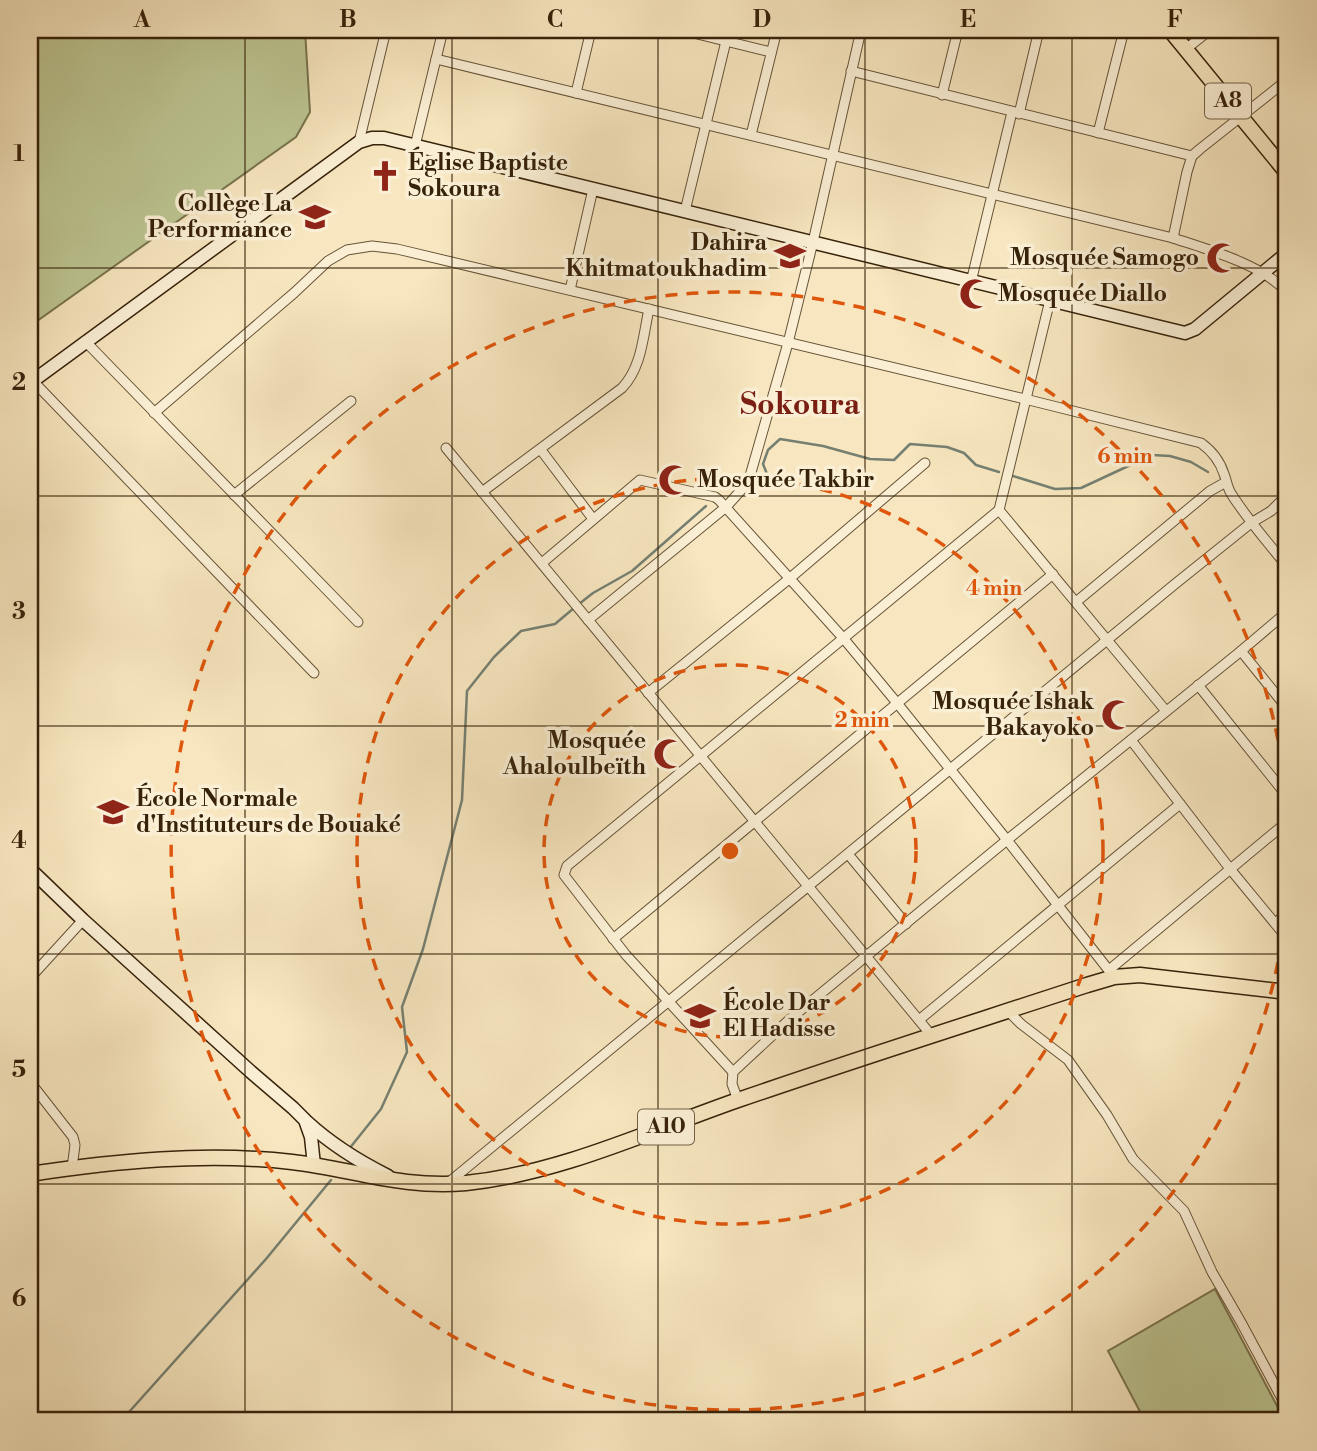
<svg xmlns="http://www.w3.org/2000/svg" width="1317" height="1451" viewBox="0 0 1317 1451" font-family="'Libre Bodoni',serif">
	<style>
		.green { fill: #bcc592; stroke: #7a744e; stroke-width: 2 }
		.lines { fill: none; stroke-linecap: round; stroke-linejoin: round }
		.stream { stroke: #758072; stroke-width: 2.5 }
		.street-casing { stroke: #675337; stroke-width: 11 }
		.secondary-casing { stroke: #37220a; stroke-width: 15 }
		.primary-casing { stroke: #37220a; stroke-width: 17 }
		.street { stroke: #faefd5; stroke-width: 9 }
		.secondary { stroke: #faefd5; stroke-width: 12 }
		.primary { stroke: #f7e6bf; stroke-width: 14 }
		.grid { fill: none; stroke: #37220a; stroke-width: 2; stroke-opacity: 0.55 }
		.ring { fill: none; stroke: #df560c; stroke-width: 3.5; stroke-dasharray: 12 9 }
		.labels { text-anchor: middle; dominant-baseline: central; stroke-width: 7; stroke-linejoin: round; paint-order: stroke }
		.shield { fill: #faefd5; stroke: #726047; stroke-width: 2 }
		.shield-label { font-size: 21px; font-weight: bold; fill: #37220a }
		.poi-label { font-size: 23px; font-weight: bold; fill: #37220a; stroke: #faefd5; text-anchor: start }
		.district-label { font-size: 30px; font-weight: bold; fill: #7a1f14; stroke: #faefd5 }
		.centre { fill: #df560c; stroke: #faefd5; stroke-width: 3.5 }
		.ring-label { font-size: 21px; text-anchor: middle; font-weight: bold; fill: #df560c; stroke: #faefd5; stroke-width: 7; stroke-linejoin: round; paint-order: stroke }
		.neatline { fill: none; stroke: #37220a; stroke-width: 2.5 }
		.grid-label { font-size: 23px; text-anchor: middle; font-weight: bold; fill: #37220a }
	</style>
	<rect width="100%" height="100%" fill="#f7e6bf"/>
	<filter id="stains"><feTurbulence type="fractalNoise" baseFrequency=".00286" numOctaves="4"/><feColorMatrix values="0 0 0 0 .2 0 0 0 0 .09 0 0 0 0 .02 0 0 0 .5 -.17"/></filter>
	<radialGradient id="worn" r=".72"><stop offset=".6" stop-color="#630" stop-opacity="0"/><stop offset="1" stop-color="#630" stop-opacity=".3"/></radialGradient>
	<g class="green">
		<polygon points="30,30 305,30 310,112 296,137 30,326"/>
		<polygon points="1215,1289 1285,1421 1145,1421 1108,1351"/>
	</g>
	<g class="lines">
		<g class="stream">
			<polyline points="1013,476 1055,489 1081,488 1152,455 1170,456 1191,462 1208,472"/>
			<polyline points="750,492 762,485 767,474 763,464 768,450 780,439 823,446 870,459 894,460 910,444 947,447 964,453 976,465 999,472"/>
			<polyline points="579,604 593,593 632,571 706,506"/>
			<polyline points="349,1149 381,1109 407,1052 402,1007 423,949 462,800 467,691 494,657 521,631 555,624 574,608"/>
			<polyline points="121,1421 266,1259 331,1180"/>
		</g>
		<defs>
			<g id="street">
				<polyline points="681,30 771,52"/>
				<polyline points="1186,49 1210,30"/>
				<path d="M436 59 1173 238C1209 250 1261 264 1287 292"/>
				<polyline points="851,71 1192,156"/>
				<polyline points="576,93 591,30"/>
				<polyline points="942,95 958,30"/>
				<polyline points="1019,114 1039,30"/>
				<polyline points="1098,133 1124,30"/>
				<polyline points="751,135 777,30"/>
				<polyline points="359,142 386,30"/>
				<polyline points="415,146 443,30"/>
				<polyline points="685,211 726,41"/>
				<polyline points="1173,238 1187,172 1192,156 1200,149 1287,80"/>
				<polyline points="971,282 1012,112"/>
				<polyline points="570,290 593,189"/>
				<polyline points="85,341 358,622"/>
				<polyline points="33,381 314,673"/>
				<path d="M154 413 294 293 328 261 347 250 372 246 397 249 1025 399 1201 443C1212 451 1220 461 1224 474 1227 481 1227 488 1232 495 1248 520 1268 543 1287 566"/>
				<polyline points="446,448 932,1036"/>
				<polyline points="541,450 593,519"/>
				<path d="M482 492 622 388C642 367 643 336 649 309"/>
				<polyline points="234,495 351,401"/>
				<polyline points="999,510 1166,711"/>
				<polyline points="542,563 640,480 715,497 719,500 844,639 897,703 1007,840 1114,977"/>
				<polyline points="1076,602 1210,491 1226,482"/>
				<polyline points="588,620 726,507 743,488 750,476 788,343 813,242 861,30"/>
				<polyline points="1241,651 1287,708"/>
				<polyline points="1198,685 1287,796"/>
				<polyline points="648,693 789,579 925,463"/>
				<polyline points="1131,740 1231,870 1287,938"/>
				<polyline points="848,854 906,924"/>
				<polyline points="1275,923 1287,914"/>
				<polyline points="613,939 1053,574"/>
				<polyline points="1109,970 1287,822"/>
				<polyline points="30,978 83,920"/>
				<polyline points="1008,1011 1021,1024 1068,1060 1107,1115 1133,1159 1184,1211 1212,1272 1242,1324 1287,1408"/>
				<polyline points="919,1020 1180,804"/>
				<polyline points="733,1072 626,955 564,875 567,866 999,510 1050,300"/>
				<polyline points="30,1082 73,1137 75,1145 72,1168"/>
				<polyline points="738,1100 732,1084 733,1072 790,1019 1007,840 1241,651 1287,612"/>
				<polyline points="448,1183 1175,584 1251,523 1271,511 1287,495"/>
			</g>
			<g id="secondary">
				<polyline points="30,383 359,142 372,138 384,138 1185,333 1195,329 1287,253"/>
				<polyline points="30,869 83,920 251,1072 293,1108 305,1120 311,1137 314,1165"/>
				<path d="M307 1122C332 1145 358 1161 388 1176"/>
			</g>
			<g id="primary">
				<polyline points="1170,30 1287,173"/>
				<path d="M30 1174C116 1161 205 1152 292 1162 352 1169 403 1189 466 1183 561 1173 649 1131 738 1100 854 1060 971 1023 1087 985L1114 977 1140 975 1287 992"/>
			</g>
		</defs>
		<use href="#street" class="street-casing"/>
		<use href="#secondary" class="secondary-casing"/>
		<use href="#primary" class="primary-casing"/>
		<use href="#street" class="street"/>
		<use href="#secondary" class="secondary"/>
		<use href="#primary" class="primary"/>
	</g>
	<path class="grid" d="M245 30V1421M452 30V1421M658 30V1421M865 30V1421M1072 30V1421M30 268H1287M30 496H1287M30 726H1287M30 954H1287M30 1184H1287"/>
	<g class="ring">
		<circle cx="730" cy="851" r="186"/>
		<circle cx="730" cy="851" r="373"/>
		<path d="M1287 900A559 559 0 1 1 1287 802"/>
	</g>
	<defs>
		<symbol id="church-bare" viewBox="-9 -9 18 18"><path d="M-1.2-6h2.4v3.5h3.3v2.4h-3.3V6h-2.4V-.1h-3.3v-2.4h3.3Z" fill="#8f2418" stroke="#faefd5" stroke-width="2.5" paint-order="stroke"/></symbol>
		<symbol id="school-bare" viewBox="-9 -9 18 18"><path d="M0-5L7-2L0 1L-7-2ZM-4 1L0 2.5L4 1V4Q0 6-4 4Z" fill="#8f2418" stroke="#faefd5" stroke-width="2.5" paint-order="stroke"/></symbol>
		<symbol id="mosque-bare" viewBox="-9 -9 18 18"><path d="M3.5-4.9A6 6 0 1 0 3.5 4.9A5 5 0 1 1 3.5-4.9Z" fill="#8f2418" stroke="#faefd5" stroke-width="2.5" paint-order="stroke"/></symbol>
		<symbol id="university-bare" viewBox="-9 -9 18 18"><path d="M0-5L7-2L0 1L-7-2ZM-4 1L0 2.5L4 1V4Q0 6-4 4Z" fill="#8f2418" stroke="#faefd5" stroke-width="2.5" paint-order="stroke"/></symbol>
	</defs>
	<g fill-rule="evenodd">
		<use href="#church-bare" x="363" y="154" width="44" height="44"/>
		<use href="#school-bare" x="293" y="195" width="44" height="44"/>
		<use href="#school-bare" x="768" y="234" width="44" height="44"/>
		<use href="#mosque-bare" x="1200" y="236" width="44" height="44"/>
		<use href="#mosque-bare" x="953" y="272" width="44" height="44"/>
		<use href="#mosque-bare" x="652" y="458" width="44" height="44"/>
		<use href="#mosque-bare" x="1095" y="693" width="44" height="44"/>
		<use href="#mosque-bare" x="647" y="732" width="44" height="44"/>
		<use href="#university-bare" x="91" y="790" width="44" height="44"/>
		<use href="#school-bare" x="678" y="994" width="44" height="44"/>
	</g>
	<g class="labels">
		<g class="shield">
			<rect x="1205" y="83.5" width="46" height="35" rx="5"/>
			<rect x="638" y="1109.5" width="56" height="35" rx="5"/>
		</g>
		<g class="shield-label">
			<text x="1228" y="101">A8</text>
			<text x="666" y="1127">A10</text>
		</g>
		<g class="poi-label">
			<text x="408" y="163">Église Baptiste<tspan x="408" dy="26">Sokoura</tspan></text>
			<text x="292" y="204" text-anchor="end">Collège La<tspan x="292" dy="26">Performance</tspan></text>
			<text x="767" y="243" text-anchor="end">Dahira<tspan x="767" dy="26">Khitmatoukhadim</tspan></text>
			<text x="1199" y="258" text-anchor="end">Mosquée Samogo</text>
			<text x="998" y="294">Mosquée Diallo</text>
			<text x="697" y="480">Mosquée Takbir</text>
			<text x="1094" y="702" text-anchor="end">Mosquée Ishak<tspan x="1094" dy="26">Bakayoko</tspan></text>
			<text x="646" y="741" text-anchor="end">Mosquée<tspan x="646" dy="26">Ahaloulbeïth</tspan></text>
			<text x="136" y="799">École Normale<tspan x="136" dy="26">d'Instituteurs de Bouaké</tspan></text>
			<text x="723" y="1003">École Dar<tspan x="723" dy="26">El Hadisse</tspan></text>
		</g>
		<g class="district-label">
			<text x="800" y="405">Sokoura</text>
		</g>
	</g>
	<circle cx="730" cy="851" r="10" class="centre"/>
	<g class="ring-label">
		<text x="1125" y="463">6 min</text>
		<text x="994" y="595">4 min</text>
		<text x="862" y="727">2 min</text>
	</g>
	<rect width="1317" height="1451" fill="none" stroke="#f7e6bf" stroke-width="77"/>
	<rect x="38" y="38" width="1240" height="1374" class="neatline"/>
	<g class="grid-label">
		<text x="142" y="27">A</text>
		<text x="348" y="27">B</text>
		<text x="555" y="27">C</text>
		<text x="762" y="27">D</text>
		<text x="968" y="27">E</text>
		<text x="1175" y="27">F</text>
		<text x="19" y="161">1</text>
		<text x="19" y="390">2</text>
		<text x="19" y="619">3</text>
		<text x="19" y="848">4</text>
		<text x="19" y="1077">5</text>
		<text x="19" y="1306">6</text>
	</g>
	<rect width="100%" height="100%" filter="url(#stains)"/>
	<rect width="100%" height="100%" fill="url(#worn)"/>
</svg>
